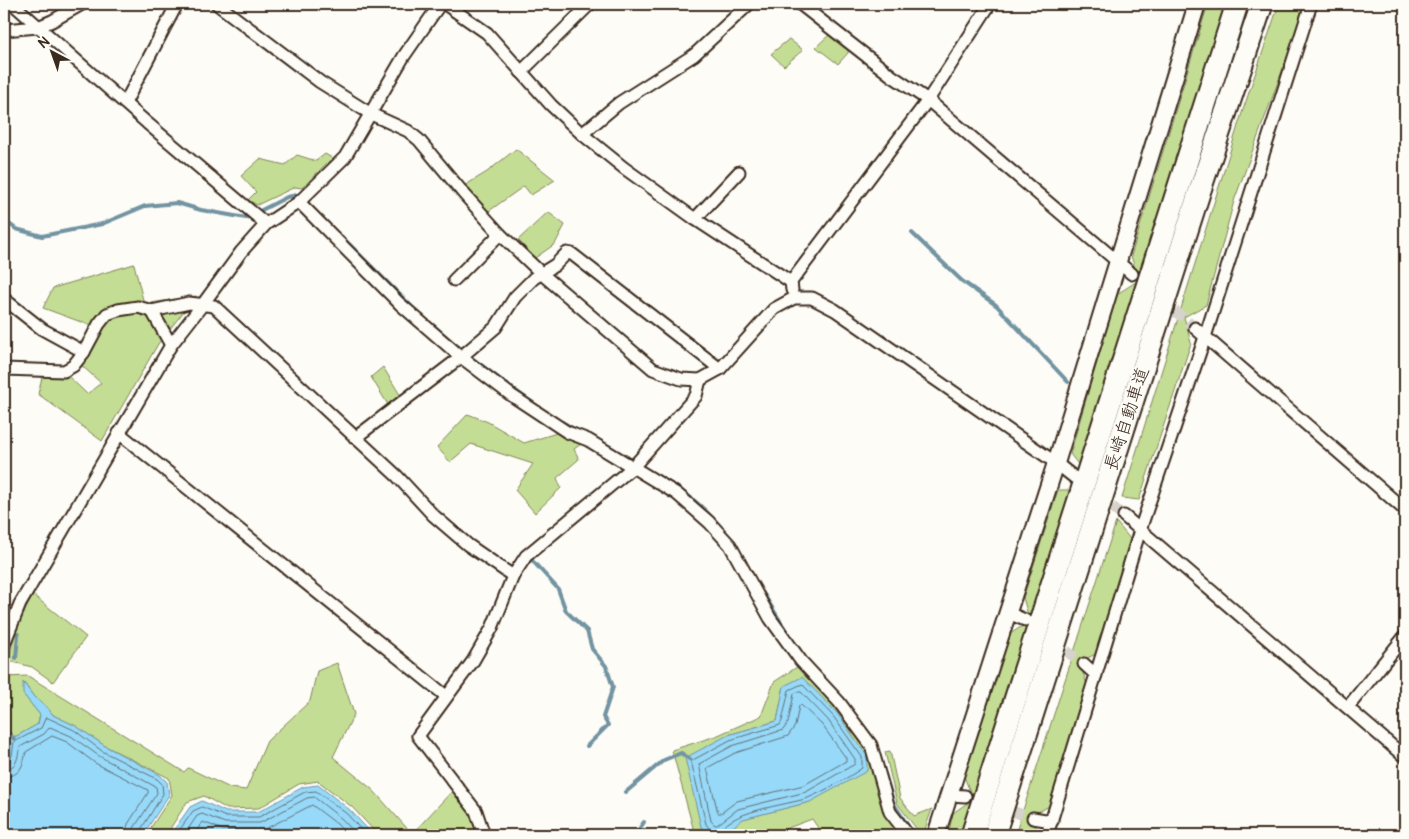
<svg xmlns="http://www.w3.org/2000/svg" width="1409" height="839" viewBox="0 0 1409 839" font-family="Pangolin,'Klee One',sans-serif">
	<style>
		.green { fill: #c4dd94; stroke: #808459 }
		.water { fill: #97d9f9; stroke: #7293a1 }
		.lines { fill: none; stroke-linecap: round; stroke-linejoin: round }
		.shore { stroke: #607076; stroke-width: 1 }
		.stream { stroke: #7293a1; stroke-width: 4 }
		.street-tunnel { stroke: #d6d2cc; stroke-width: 11; stroke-dasharray: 11 5.5; stroke-linecap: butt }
		.street-casing { stroke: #3b2a1e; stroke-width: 15 }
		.secondary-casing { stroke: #3b2a1e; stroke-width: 20 }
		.highway-casing { stroke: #3b2a1e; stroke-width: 25 }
		.street { stroke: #fdfcf7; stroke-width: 11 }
		.secondary { stroke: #fdfcf7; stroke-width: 16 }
		.highway { stroke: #fdfcf7; stroke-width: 21 }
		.labels { text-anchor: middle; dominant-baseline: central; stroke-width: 4; stroke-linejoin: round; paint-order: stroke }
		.street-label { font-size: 18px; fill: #3b2a1e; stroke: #fdfcf7 }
	</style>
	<rect width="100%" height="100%" fill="#fdfcf7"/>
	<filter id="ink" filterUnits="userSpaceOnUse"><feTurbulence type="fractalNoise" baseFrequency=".02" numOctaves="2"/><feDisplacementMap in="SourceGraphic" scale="10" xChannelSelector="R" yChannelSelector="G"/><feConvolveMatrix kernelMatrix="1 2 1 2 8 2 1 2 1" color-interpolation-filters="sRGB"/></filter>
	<g filter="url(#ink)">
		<g class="green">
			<polygon points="1208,4 1229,4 1081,468 1070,454 1117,294 1139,280 1131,256"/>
			<polygon points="1279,4 1303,4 1305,9 1234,201 1206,305 1184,317 1191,343 1139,500 1122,498 1242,113"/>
			<polygon points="831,33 849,46 848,53 838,64 816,47"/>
			<polygon points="789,39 803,50 784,66 771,54"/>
			<polygon points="516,149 555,180 531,195 524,186 489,211 464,186 487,172"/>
			<polygon points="325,154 332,158 302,188 295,187 257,205 248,200 256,192 241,176 260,159 285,165 297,155 316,161"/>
			<polygon points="548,212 565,225 555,244 535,258 518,240"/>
			<polygon points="134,264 144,304 196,296 158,344 102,441 38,394 43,373 68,376 87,394 101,383 81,365 91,349 92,326 43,308 53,288"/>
			<polygon points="383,367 402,398 390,408 371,377"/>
			<polygon points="468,414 488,422 524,443 560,432 584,442 574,449 579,459 557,478 561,488 535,513 515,490 533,464 471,444 450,462 437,447"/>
			<polygon points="1058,490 1077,490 966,835 948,835 953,813 973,799 963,774 1010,634 1030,621 1023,598"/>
			<polygon points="1116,522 1131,540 1100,652 1079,662 1088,687 1051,805 1031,816 1040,835 1015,835"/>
			<polygon points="33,595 86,637 53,682 32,667 9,661 15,630"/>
			<polygon points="337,663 354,714 333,757 373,790 412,834 454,789 474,814 480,835 378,835 352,807 318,781 299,784 259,808 227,809 204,796 187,802 166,835 146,835 172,795 169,778 105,746 76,726 53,715 46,706 34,697 24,683 24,695 40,715 38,724 17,736 9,737 4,774 4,704 6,677 28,676 184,772 188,768 230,788 246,790 267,741 310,701 317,671"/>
			<polygon points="800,665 844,712 873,758 874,777 886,816 900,835 823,835 812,819 769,835 719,835 723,835 742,819 810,802 784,686 777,721 728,735 701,827 708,835 695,835 672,750 716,736 761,716 774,682"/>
			<polygon points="890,751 900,798 914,816 932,809 923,835 921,835 897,803 885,752"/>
		</g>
		<g class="water">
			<polygon points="802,677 837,713 867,756 867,771 810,802 743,819 723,835 708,835 701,827 685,758 728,735 777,721 784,686"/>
			<polygon points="23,682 34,697 46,706 53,715 76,726 105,746 160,775 167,782 169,795 143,835 4,835 4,774 9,737 17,736 38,724 40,715 23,694"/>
			<polygon points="318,785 350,810 373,835 170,835 190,807 202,801 226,812 258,812 303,787"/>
		</g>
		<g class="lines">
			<g class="shore">
				<polygon points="798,692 801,692 828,720 855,759 855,764 806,792 738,809 717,825 715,825 711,821 699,764 732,746 783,730 788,723 794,694"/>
				<polygon points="801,705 822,725 846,758 846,761 804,785 737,801 721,813 718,813 707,768 735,753 788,736 795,726 799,706"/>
				<path d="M4 763C14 762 12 750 14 742L41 728 46 717 74 730 102 751 157 779 162 784 163 794 140 831 139 835"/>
				<path d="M4 769C18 768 17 758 20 747L44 734 50 727 71 736 99 756 156 787 157 793 134 828 133 835"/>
				<path d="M4 777C20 776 23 766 26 752L52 736 67 742 95 763 148 790V793L128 824 125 835"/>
				<polyline points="176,835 193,811 202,807 226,817 259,817 305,792 316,791 347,814 366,835"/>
				<polyline points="184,835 197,816 202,814 225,823 260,823 307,798 314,797 342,819 357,835"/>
				<polyline points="193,835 203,822 223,830 261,831 312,805 337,824 347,835"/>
				<path d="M712 835 711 831 706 824 691 761 730 740 780 725 782 721 789 690 802 684 833 716 862 757V768C850 777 822 792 808 798 789 805 722 811 720 835"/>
			</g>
			<g class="stream">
				<polyline points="4,220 16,229 42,236 102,224 145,206 177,203 201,210 246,218 287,197 297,195 302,198"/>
				<polyline points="912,233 962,281 996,305 1068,382"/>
				<polyline points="341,236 414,309"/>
				<polyline points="434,326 469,356 531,402"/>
				<polyline points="562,422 576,430"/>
				<path d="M656 475C678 487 699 502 715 521"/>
				<polyline points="529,557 558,589 566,611 587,631 592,649 606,666 613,687 603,717 608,725 587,746"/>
				<polyline points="763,593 787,632"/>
				<polyline points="4,599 7,601 4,613"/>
				<polyline points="16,658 18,634"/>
				<polyline points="7,731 14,739"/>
				<polyline points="885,774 894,804 914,835"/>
				<polyline points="626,792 664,760 681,753 691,760"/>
				<polyline points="635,835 644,822"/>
			</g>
			<g class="street-tunnel">
				<polyline points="1162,300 1195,328"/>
				<polyline points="1099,497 1124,516"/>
				<polyline points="1053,641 1084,664"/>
				<polyline points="965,796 1033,818"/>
			</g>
			<defs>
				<g id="street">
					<polyline points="13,4 147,123 266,224"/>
					<polyline points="217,4 320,82 371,114 408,131 419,140 464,194 500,234 542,274 653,369 681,379 700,380 720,369 774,309 794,298 812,298 835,310 1056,463 1075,478"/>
					<polyline points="445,4 487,33 551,105 582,134 624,168 695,219 791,282"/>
					<polyline points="800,4 892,76 928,100 1132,274"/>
					<polyline points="4,30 38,27 52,21 82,4"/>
					<polyline points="521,72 590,4"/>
					<polyline points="125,103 177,4"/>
					<polyline points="582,134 619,103 694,55 749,4"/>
					<polyline points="299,202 400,304 461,357 511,395 567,432 588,440 677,494 709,522 730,545 770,618 801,661 839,702 871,745 890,812 908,835"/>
					<polyline points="695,219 739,172"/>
					<polyline points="454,280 500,234"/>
					<polyline points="792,290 791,282 928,100 990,4"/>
					<polyline points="4,299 42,329 84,352"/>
					<polyline points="152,311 171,345"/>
					<polyline points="1195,328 1405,510"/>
					<polyline points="4,369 64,371 73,366 84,352 99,324 107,314 118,310 138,307 152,311 189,303 214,306 397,476 433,515 468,545 513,576"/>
					<polyline points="119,433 446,696"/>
					<polyline points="355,438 461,357 496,327 515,297 534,278 555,265 567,253 572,254 720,369"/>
					<polyline points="1124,516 1405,757"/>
					<polyline points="1008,613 1025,620"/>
					<polyline points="4,644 20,604 171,345 203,304 241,252 266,224 299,202 345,157 404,56 440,4"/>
					<polyline points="1084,664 1096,675"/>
					<polyline points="1348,707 1405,636"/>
					<polyline points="950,795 965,796"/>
					<polyline points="1033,818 1052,821"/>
					<polyline points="484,835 476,811 418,736 473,661 492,628 513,576 526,556 633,467 696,396 700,380"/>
					<polyline points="1047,835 1140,530 1205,337 1311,4"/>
				</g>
				<polyline id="secondary" points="936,835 1056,463 1197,4"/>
				<g id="highway">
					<polyline points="972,835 1237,4"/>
					<polyline points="994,835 1199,193 1262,4"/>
				</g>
			</defs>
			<use href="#street" class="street-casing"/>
			<use href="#secondary" class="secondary-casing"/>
			<use href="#highway" class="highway-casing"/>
			<use href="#street" class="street"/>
			<use href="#secondary" class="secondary"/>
			<use href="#highway" class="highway"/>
		</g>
	</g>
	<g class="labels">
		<g class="street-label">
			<text transform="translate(1127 419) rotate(-72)">長崎自動車道</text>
		</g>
	</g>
	<rect width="1409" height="839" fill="none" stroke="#fdfcf7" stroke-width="20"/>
	<rect x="10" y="10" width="1389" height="819" fill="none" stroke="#3b2a1e" stroke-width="2" filter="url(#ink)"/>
	<g transform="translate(52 52) rotate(319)" stroke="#fdfcf7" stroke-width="4" paint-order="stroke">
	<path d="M0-4L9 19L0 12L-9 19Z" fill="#3b2a1e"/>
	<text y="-8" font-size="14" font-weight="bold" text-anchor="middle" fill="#3b2a1e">N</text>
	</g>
</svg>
